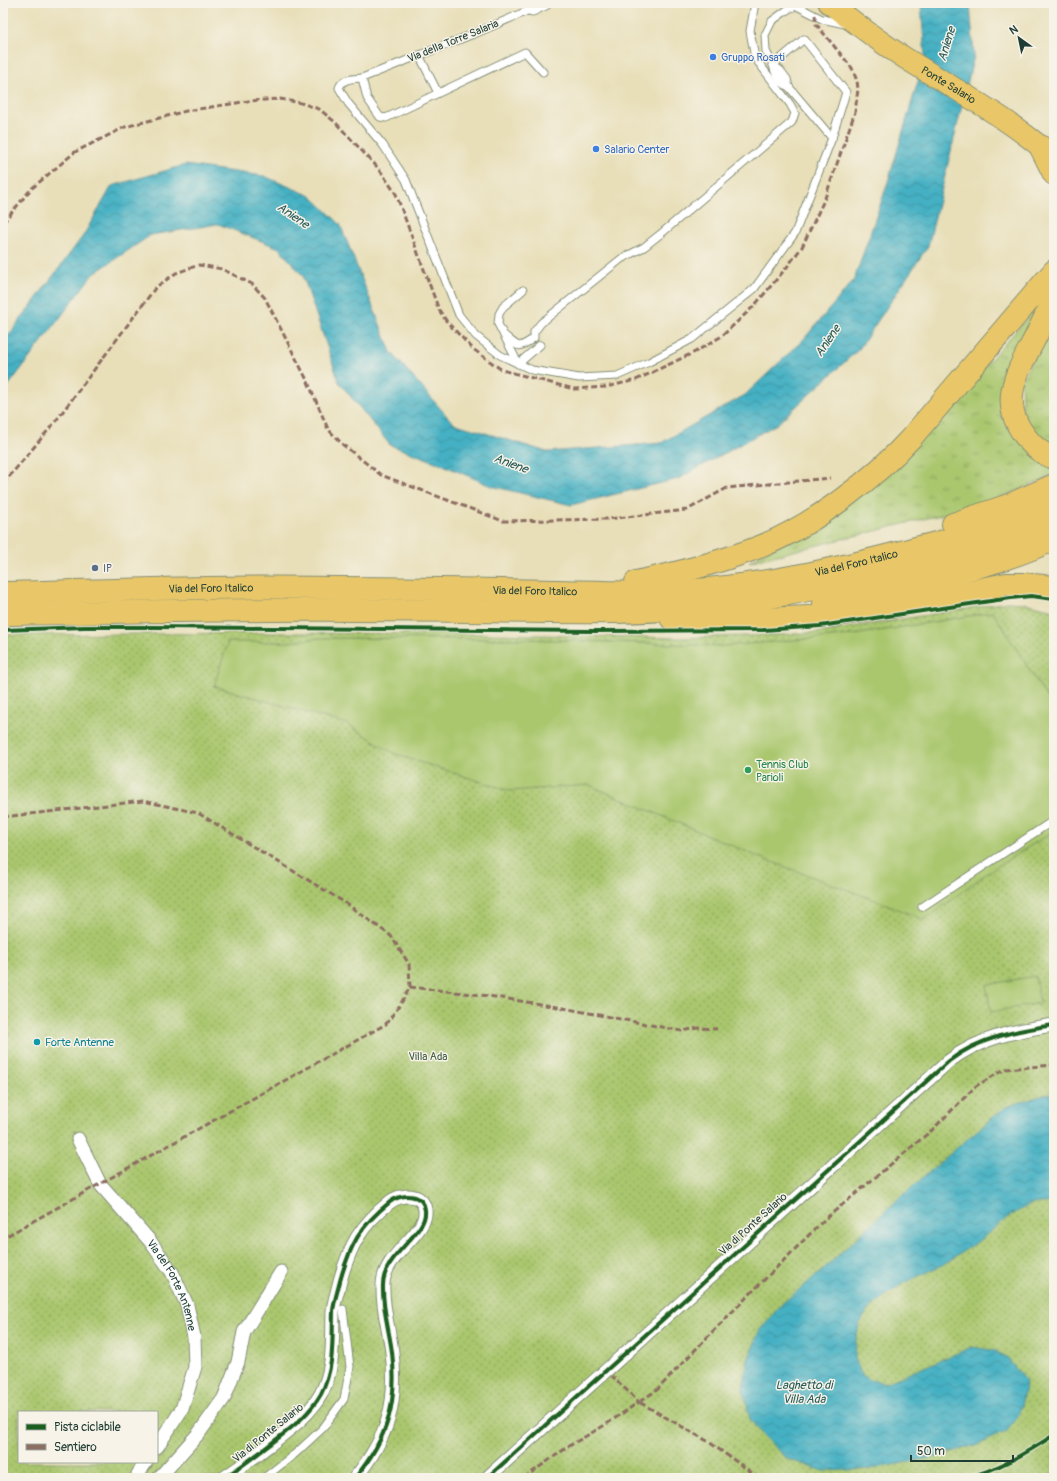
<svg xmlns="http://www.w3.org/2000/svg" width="1057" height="1481" viewBox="0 0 1057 1481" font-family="Pangolin,sans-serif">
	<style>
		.grass { fill: url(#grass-tufts); stroke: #648251 }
		.park { fill: url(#park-dots); stroke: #648251; fill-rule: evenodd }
		.garden { fill: #aac76e; stroke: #648251 }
		.water { fill: url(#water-waves); stroke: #32767c }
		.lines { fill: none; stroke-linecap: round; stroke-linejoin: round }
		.lane-casing { stroke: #848e76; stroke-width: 9 }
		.street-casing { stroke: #848e76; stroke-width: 15 }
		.primary-casing { stroke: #848e76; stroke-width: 23 }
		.highway-casing { stroke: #848e76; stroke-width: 24 }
		.lane { stroke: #fff; stroke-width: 7 }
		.street { stroke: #fff; stroke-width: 13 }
		.primary { stroke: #e9c769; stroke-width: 21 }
		.highway { stroke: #e9c769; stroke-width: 22 }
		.quiet { stroke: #8d6e63; stroke-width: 3; stroke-dasharray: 6 3; stroke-linecap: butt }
		.cycleway-casing { stroke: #f7f3e8; stroke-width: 6 }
		.cycleway { stroke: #1b5e20; stroke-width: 4 }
		.shop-dot { fill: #3f7fe0; stroke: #f7f3e8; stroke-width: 1.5 }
		.service-dot { fill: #5c6f8a; stroke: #f7f3e8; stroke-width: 1.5 }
		.leisure-dot { fill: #2e9e5b; stroke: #f7f3e8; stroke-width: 1.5 }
		.culture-dot { fill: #0f9aa8; stroke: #f7f3e8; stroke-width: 1.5 }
		.labels { text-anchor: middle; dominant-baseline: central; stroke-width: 3; stroke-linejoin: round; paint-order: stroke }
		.street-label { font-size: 11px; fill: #1f3d34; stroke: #f7f3e8 }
		.shop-label { font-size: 11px; fill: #366cbe; stroke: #f7f3e8; text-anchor: start }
		.service-label { font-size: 11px; fill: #4e5e75; stroke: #f7f3e8; text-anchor: start }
		.leisure-label { font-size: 11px; fill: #27864d; stroke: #f7f3e8; text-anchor: start }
		.culture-label { font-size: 11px; fill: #0d838f; stroke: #f7f3e8; text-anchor: start }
		.park-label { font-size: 11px; fill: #3b5940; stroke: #f7f3e8 }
		.water-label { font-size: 12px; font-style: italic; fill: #285a58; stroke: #f7f3e8 }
	</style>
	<defs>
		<pattern id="grass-tufts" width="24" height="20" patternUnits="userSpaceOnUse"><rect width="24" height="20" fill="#aac76e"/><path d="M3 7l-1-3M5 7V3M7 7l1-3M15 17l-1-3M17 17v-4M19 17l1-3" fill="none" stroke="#8aa35b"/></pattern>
		<pattern id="park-dots" width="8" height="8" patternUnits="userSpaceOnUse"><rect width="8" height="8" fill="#aac76e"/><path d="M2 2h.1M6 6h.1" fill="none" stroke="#8aa35b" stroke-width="1.8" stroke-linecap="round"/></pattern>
		<pattern id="water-waves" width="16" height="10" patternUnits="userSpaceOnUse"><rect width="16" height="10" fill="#45b0c3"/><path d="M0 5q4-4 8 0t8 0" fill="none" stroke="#39909f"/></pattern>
	</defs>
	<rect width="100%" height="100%" fill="#f7f3e8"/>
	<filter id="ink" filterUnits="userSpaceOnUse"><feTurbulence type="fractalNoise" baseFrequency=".025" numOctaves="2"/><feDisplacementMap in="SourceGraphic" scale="8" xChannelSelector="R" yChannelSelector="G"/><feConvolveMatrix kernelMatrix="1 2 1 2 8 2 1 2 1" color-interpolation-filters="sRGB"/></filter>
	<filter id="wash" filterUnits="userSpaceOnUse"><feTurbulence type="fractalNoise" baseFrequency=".012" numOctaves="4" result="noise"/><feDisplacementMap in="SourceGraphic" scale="16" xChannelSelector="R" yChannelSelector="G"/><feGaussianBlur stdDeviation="0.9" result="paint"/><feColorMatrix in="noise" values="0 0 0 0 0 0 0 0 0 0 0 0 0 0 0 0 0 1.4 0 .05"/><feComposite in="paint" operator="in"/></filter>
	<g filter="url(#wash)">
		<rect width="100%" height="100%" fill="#e8dfb9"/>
		<g class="grass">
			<polygon points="1033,312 1038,316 1002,392 1054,464 1054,475 985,504 749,562 892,470"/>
			<polygon points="1054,318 1054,447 1042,440 1023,416 1021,382"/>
		</g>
		<path class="park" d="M1007 602 1024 603 1054 610V1478H3V635L284 633 488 634 681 638 775 635 823 632ZM19 1412H157V1462H19Z"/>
		<g class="garden">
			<polygon points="993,612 1054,709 1054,831 990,871 924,920 886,904 764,859 589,785 510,791 395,754 347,724 214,686 228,642 288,642 320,638 525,639 724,646 854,635"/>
			<polygon points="1035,976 1040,1003 991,1012 986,985"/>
		</g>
		<g class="water">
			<polygon points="921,3 970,3 974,56 928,246 859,349 777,424 678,479 571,505 491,486 441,464 390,445 339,382 303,276 279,248 218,224 151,235 93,274 3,393 3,343 83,236 112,186 185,165 264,176 311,196 340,224 391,352 453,423 547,452 661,443 745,395 803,340 854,280 886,188 925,58"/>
			<polygon points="1047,1094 1054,1094 1054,1202 1031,1204 1008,1217 976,1243 942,1265 906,1282 885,1296 868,1310 859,1325 856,1340 855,1358 861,1374 870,1380 886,1383 972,1347 996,1351 1008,1359 1026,1382 1021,1406 1017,1418 1007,1431 979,1444 935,1457 871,1469 823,1471 788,1459 765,1438 750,1419 743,1389 748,1360 760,1329 783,1303 823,1270 897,1200 973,1134 1006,1107"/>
		</g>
	</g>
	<g filter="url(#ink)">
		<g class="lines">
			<defs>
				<g id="lane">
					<polyline points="793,4 822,19 845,24"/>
					<path d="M532 9 476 33 362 78C353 79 342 78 339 88L348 103 383 145 406 180 459 315 476 336 500 355 532 370 579 378 617 376 649 362 692 339 754 289 795 233 832 138 789 87 787 79 780 70 773 65 766 51 765 35 772 21 787 10 796 6"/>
					<polyline points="419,55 438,93"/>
					<polyline points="362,78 367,98 380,117 386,118 525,52 543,72"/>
					<path d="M789 87C780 83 775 74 773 65L804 39 846 92 832 138"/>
					<path d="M504 335C519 347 517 350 534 338V332L541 323 621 259 644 247 663 232 792 122 795 113 790 104 755 58 750 31 755 3"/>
					<polyline points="518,363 498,324 499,314 503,307 523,290"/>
					<polyline points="518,364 540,345"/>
					<polyline points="922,907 1054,820"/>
					<polyline points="264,1478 296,1453 323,1428 344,1399 350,1367 343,1309"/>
				</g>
				<g id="street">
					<polyline points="532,9 545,3"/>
					<path id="s1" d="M78 1139 100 1184 150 1241 172 1272 187 1305 194 1337 195 1367 182 1409 157 1447"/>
					<polyline points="138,1478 138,1474 146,1462"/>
					<polyline points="159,1478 199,1433 224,1398 238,1362 244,1332 281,1272"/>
					<path d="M224 1478C239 1468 254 1457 268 1446 288 1430 308 1417 321 1394 335 1367 332 1340 333 1311 334 1301 338 1290 340 1281 350 1245 360 1226 390 1202 401 1194 423 1192 425 1210 428 1234 383 1254 383 1285 382 1308 389 1329 392 1352 398 1403 388 1438 355 1478"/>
					<path d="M487 1478 949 1061C978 1038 1018 1030 1054 1025"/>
				</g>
				<g id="primary">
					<path id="s2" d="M829 3C854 22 878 41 905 58 956 90 1009 118 1054 158"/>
				</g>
				<g id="highway">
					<polyline points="1040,146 1054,174"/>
					<path d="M1054 301C1046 314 1040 328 1033 342 1016 374 999 403 1025 436 1033 447 1042 454 1054 458"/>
					<polyline points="953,524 1009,505 1054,485"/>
					<path d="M636 582C679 573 721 562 762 546 813 525 874 479 911 438L1054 271"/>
					<path id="s3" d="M3 593C115 590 227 586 339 588 412 588 485 590 558 591 601 592 644 594 687 591 763 585 838 569 912 549 961 537 1009 525 1054 503"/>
					<path d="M824 603C857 597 890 589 923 581 967 570 1013 559 1054 539"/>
					<path d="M3 614C120 612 238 609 355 610 442 610 530 613 617 612 718 610 819 591 917 565 963 553 1010 541 1054 521"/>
					<polyline points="671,618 716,621 830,616 893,607 1006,584 1022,584 1054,587"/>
				</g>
			</defs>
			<use href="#lane" class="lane-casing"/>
			<use href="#street" class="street-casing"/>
			<use href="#primary" class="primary-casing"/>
			<use href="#highway" class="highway-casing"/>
			<use href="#lane" class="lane"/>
			<use href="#street" class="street"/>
			<use href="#primary" class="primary"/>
			<use href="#highway" class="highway"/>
			<g class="quiet">
				<polyline points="3,223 31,189 75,152 125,127 186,111 249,101 280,99 301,103 319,109 335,122 379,169 396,194 439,310 447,322 473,349 502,370 574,389 606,387 636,380 695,352 722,336 754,306 787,267 802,247 825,198 855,112 858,89 857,81 852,68 816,24 815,15"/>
				<polyline points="3,484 55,422 156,287 176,273 199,265 222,269 252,284 265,298 308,382 328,429 342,444 381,475 503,521 608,519 687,510 727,488 830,478"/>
				<polyline points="3,817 143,801 198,813 344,902 391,936 409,964 410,987 400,1005 386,1024 3,1238"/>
				<polyline points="410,987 489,996 558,1007 682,1031 698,1028 717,1029"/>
				<polyline points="987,1473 1032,1478"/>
				<polyline points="524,1478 569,1446 605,1425 639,1402 612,1376"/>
				<polyline points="759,1478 709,1442 639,1402 657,1390 714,1330 824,1220 932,1130 976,1086 1005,1069 1054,1065"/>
			</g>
			<defs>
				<g id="cycleway">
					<polyline points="3,630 85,627 153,627 596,631 764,630 820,626 1011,598 1031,596 1054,599"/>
					<path d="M224 1478C239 1468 254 1457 268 1446 288 1430 308 1417 321 1394 335 1367 332 1340 333 1311 334 1301 338 1290 340 1281 350 1245 360 1226 390 1202 401 1194 423 1192 425 1210 428 1234 383 1254 383 1285 382 1308 389 1329 392 1352 398 1403 388 1438 355 1478"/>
					<path d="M487 1478 949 1061C978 1038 1018 1030 1054 1025"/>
					<path d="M965 1478C998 1470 1026 1453 1054 1435"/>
				</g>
			</defs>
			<use href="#cycleway" class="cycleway-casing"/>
			<use href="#cycleway" class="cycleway"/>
		</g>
	</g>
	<g class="shop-dot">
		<circle cx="713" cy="57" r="4"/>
		<circle cx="596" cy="149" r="4"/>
	</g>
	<circle class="service-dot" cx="95" cy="568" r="4"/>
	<circle class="leisure-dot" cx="748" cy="770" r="4"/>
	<circle class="culture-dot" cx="37" cy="1042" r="4"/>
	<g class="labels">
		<g class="street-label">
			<text transform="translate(453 41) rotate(-22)">Via della Torre Salaria</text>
			<text stroke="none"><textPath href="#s2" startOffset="145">Ponte Salario</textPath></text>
			<text stroke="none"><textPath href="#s3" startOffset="856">Via del Foro Italico</textPath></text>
			<text stroke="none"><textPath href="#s3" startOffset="208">Via del Foro Italico</textPath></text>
			<text stroke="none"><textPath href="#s3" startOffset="532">Via del Foro Italico</textPath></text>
			<text transform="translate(753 1224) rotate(-42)">Via di Ponte Salario</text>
			<text stroke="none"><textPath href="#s1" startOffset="176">Via del Forte Antenne</textPath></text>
			<text transform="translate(268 1433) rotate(-39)">Via di Ponte Salario</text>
		</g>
		<g class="shop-label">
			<text x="721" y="57">Gruppo Rosati</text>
			<text x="604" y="149">Salario Center</text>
		</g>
		<g class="service-label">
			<text x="103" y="568">IP</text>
		</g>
		<g class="leisure-label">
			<text x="756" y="764">Tennis Club<tspan x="756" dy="13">Parioli</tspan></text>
		</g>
		<g class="culture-label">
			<text x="45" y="1042">Forte Antenne</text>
		</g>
		<g class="park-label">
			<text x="428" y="1056">Villa Ada</text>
		</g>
		<g class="water-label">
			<text transform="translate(947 44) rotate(-73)">Aniene</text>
			<text transform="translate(293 216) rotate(34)">Aniene</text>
			<text transform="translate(828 341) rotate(-56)">Aniene</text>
			<text transform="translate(511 464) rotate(20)">Aniene</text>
			<text x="804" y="1385">Laghetto di<tspan x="804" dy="14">Villa Ada</tspan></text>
		</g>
	</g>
	<rect width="1057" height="1481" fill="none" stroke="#f7f3e8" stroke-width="16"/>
	<rect x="18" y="1411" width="140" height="52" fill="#f7f3e8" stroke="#a1aaa0"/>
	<rect x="26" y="1424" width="20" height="6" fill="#1b5e20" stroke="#a1aaa0"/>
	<text x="54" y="1431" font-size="12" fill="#1f3d34">Pista ciclabile</text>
	<rect x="26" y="1444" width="20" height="6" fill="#8d6e63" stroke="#a1aaa0"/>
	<text x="54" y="1451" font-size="12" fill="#1f3d34">Sentiero</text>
	<g transform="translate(1019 38) rotate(327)" stroke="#f7f3e8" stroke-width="3" paint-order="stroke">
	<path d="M0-3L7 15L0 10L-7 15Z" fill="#1f3d34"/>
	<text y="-6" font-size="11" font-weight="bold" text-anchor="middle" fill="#1f3d34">N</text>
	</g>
	<path d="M911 1455v6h102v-6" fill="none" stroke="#1f3d34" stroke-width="2"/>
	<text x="917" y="1455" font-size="12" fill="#1f3d34" stroke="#f7f3e8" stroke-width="3" paint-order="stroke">50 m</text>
</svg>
